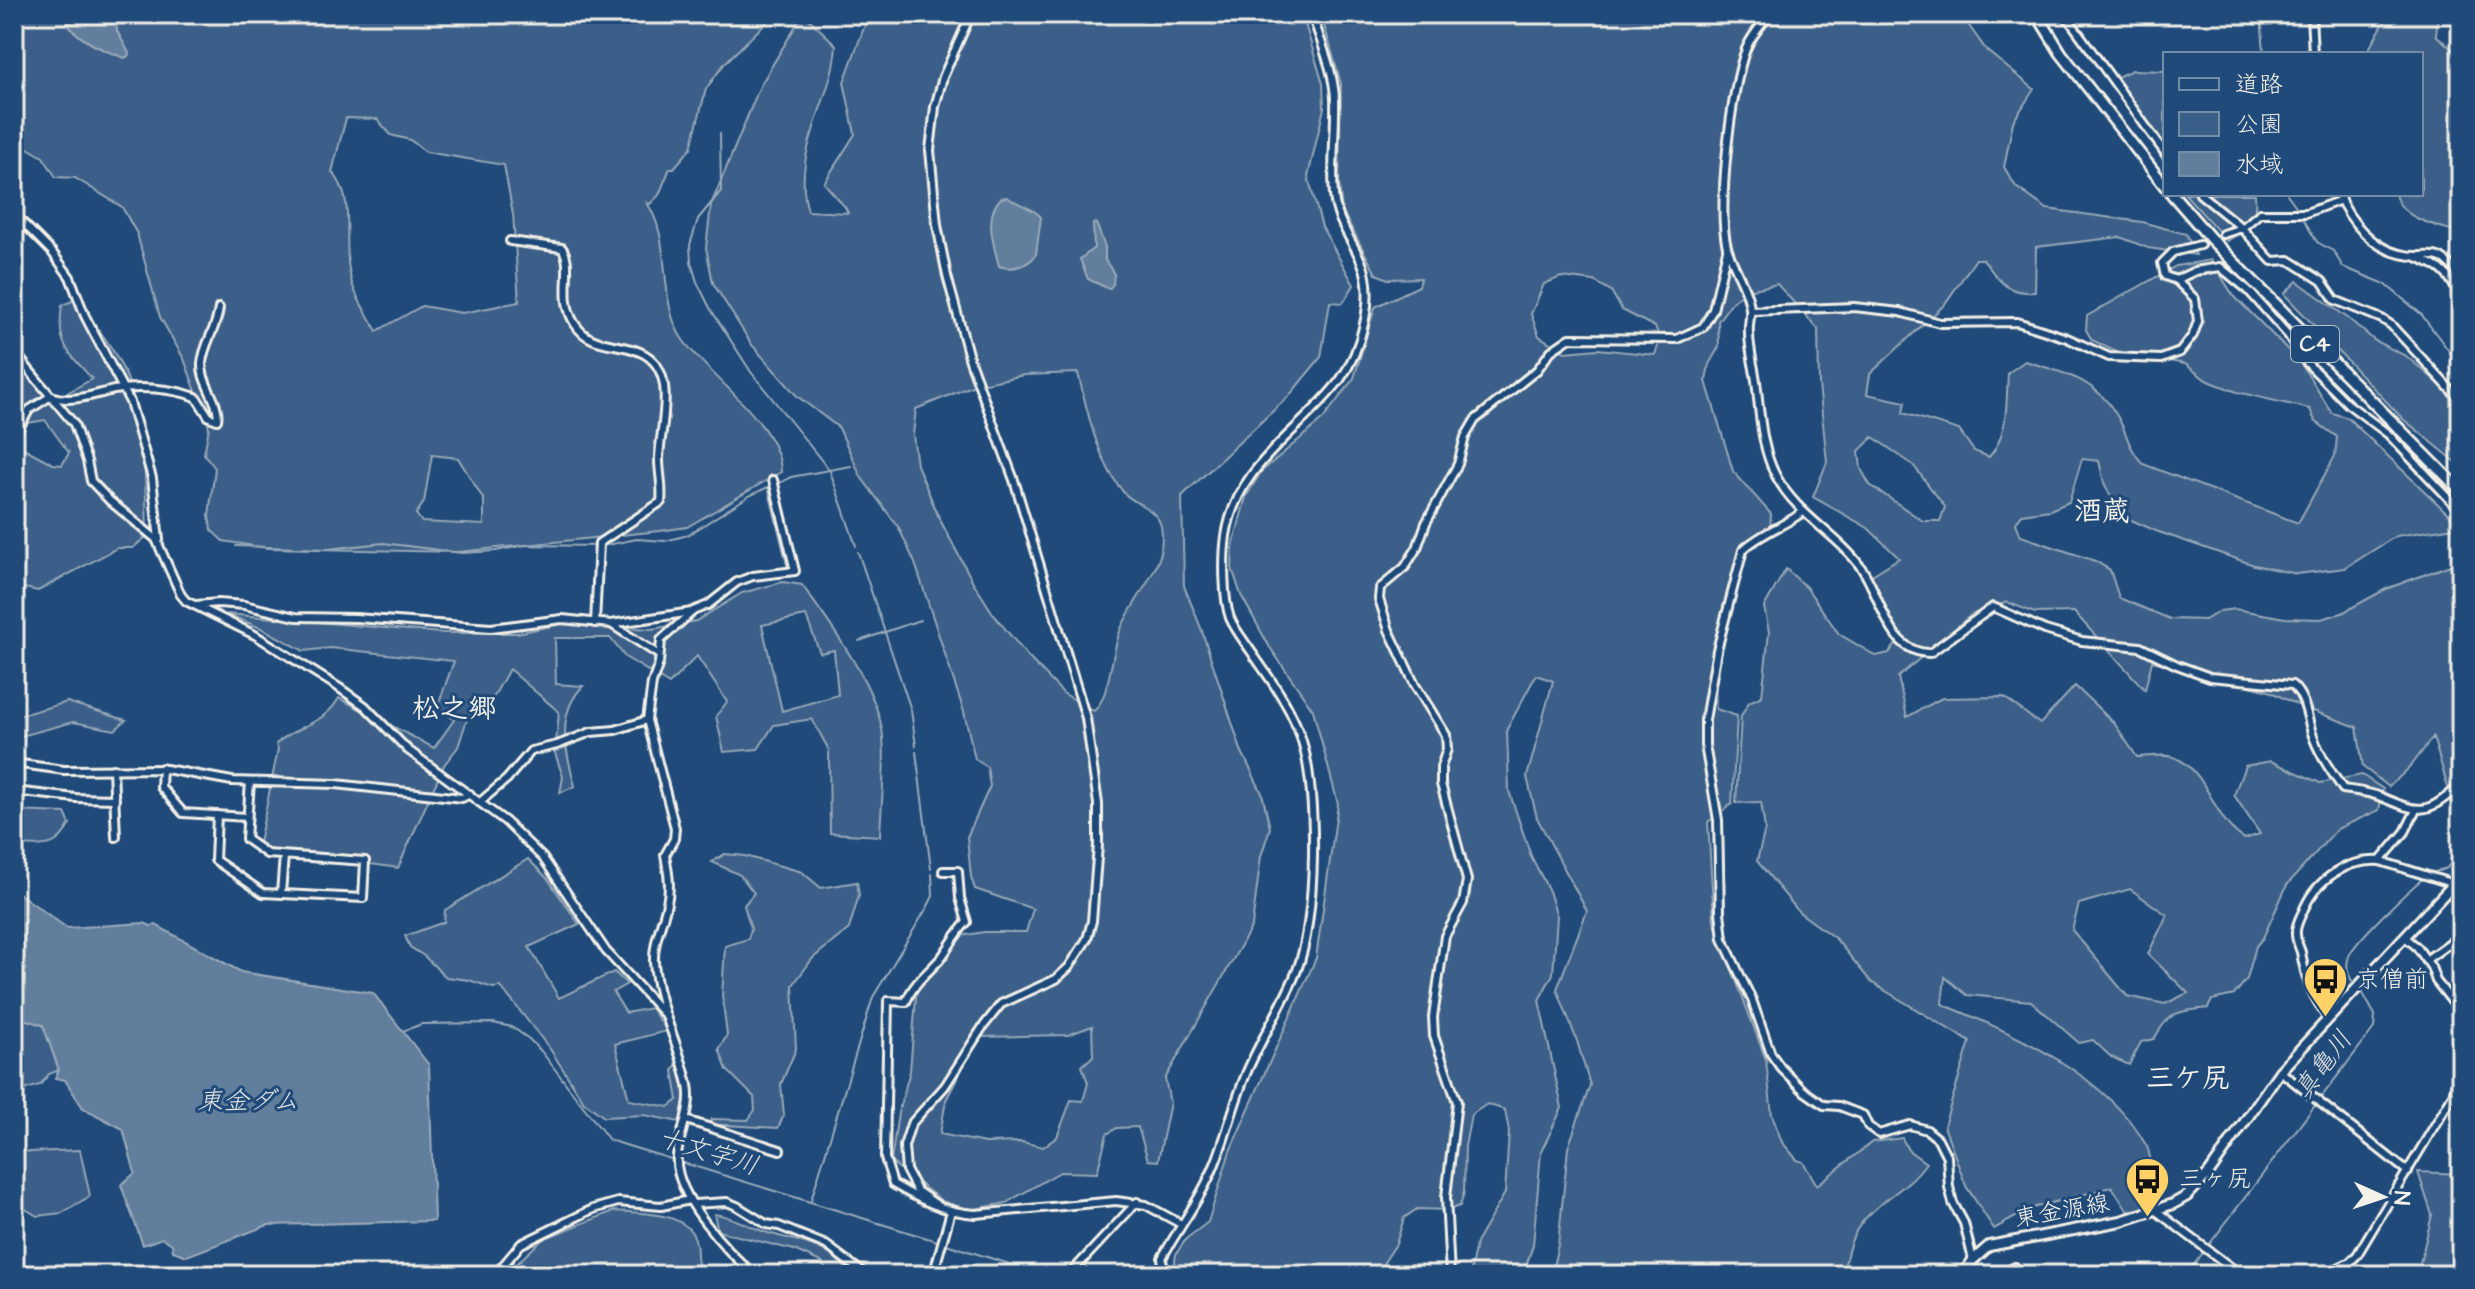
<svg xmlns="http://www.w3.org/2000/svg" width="2475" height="1289" viewBox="0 0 2475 1289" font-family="'Architects Daughter','Klee One',sans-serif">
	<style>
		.green { fill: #3a5f88; stroke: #97a8b8; stroke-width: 2; fill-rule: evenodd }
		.water { fill: #627e9d; stroke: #9cacbb; stroke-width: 2 }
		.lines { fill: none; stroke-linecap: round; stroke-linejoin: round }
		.stream { stroke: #9cacbb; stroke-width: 2 }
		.minor-casing { stroke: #f4f1e8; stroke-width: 12 }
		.major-casing { stroke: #f4f1e8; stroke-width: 14 }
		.highway-casing { stroke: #f4f1e8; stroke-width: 15 }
		.minor { stroke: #1f4a7a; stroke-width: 6 }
		.major { stroke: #1f4a7a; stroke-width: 8 }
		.highway { stroke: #1f4a7a; stroke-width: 9 }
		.labels { text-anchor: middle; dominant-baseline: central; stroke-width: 6; stroke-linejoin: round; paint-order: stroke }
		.shield { fill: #1f4a7a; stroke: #b4bfc7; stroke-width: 2 }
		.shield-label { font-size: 22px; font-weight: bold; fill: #f4f1e8 }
		.poi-label { font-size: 24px; fill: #f4f1e8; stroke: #1f4a7a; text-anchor: start }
		.street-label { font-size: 24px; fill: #f4f1e8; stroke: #1f4a7a }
		.water-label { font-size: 26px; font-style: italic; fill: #dee0dd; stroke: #1f4a7a }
		.quarter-label { font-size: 28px; font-weight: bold; fill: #f4f1e8; stroke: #1f4a7a }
	</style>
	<rect width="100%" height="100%" fill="#1f4a7a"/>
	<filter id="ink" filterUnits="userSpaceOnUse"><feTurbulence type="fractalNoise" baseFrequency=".0125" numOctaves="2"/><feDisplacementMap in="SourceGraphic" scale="16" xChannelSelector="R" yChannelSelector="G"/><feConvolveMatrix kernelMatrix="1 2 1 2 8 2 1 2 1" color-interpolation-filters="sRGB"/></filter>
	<g filter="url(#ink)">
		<g class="green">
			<path d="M14 14H775L725 63 706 89 691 148 674 168H670L659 195 650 204 647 203C673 240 657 303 683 340 710 377 781 426 781 472L687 527 660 531 458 552 267 548 223 541 211 530 209 515 215 468 204 454 209 427 184 359 160 317 137 234 122 207 75 178 56 177 43 157 14 140ZM346 118 377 119 391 135 410 140 426 152 504 165 513 214 519 302 462 313 422 306 377 331C367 313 354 296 350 275 342 243 357 198 332 172ZM432 455 458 458 484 500V525L422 522 416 514 424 502Z"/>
			<path d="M869 14H1302L1323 84 1324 108 1308 177 1322 227 1354 285 1343 303 1330 302 1321 357 1289 396 1182 496 1184 586 1201 628 1241 750 1262 793 1270 828 1261 856 1252 926 1165 1079 1170 1103 1158 1161 1148 1160 1138 1127 1117 1128 1107 1134 1097 1173 1060 1172 1006 1203 969 1210 942 1201 891 1162 898 1113 910 1071 917 986 955 937 984 932H1026L1033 909 975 889 971 877 967 837 990 786 987 767 975 759 964 712 915 563 899 528 861 477 839 428 797 396 752 345 713 283 706 248 711 205 760 86 798 22 806 16 836 45C833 100 790 153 808 211L848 213 845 207 824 183 855 134 844 82ZM1078 373C1088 414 1097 460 1124 493 1134 504 1150 506 1158 519 1164 528 1162 544 1160 555 1157 573 1128 609 1120 631 1111 654 1110 697 1094 711L1063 693 1028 657 994 615 973 582 940 520 917 465 913 435 916 409 972 386 1024 375ZM1092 1026 1093 1056 1082 1066 1088 1083 1083 1101 1071 1100 1057 1137 1043 1147 1022 1142 985 1143 940 1134 946 1100 979 1037 1068 1035Z"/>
			<path d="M1321 14H1978L1967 23 1987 51 2034 89 2013 122 2004 167 2016 187 2047 209 2142 222 2186 234 2196 255 2148 248 2120 237 2036 247 2035 292C2006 294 1999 281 1983 259H1976L1944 305 1870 374 1867 394 1905 402 1903 413 1959 430 1974 451 1989 457C2009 434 2006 402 2008 373L2025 361C2061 372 2095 378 2116 414 2128 433 2126 445 2143 464L2298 523 2335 456 2337 437 2315 421 2310 409 2237 392 2206 380 2185 364 2112 350 2092 340 2086 330 2087 316 2176 266 2211 260 2233 295 2300 362 2332 413 2348 418 2461 526 2396 536 2345 568 2297 574 2254 565 2156 531 2120 515 2104 483 2099 461 2082 459 2069 502 2050 510 2022 514 2016 523 2021 536 2095 561 2110 570 2119 598 2170 619 2205 620 2220 611 2235 609 2285 618 2321 619 2342 613 2386 589 2461 561V807L2453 804 2433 737 2411 766 2389 787 2363 767 2357 727 2300 706 2269 691 2152 661 2145 690 2074 612 2035 613 2007 602 1971 615 1898 677 1907 717 1942 698 2004 697 2040 724 2075 686 2114 723 2137 757C2148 757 2166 753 2176 758 2211 774 2212 821 2245 839L2260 834 2234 795 2245 766 2271 761 2320 783 2362 775 2383 789 2379 810 2337 829 2287 885 2263 938 2256 946 2247 979 2234 995 2212 1000 2208 1008C2177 1012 2170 1010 2154 1039L2141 1042 2129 1065 2111 1057 2093 1040 2079 1043 2031 1001 1967 995 1945 977 1942 1004C2014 1033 2106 1074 2146 1145 2150 1151 2150 1161 2152 1168 2155 1185 2157 1194 2149 1209L2127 1210 2112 1187 2032 1208 1994 1229 1966 1186 1944 1126 1970 1042 1871 982 1836 939 1799 912 1757 861 1765 829 1761 802 1736 803 1741 716 1749 702 1762 696 1769 632 1764 607 1786 569 1806 587 1839 634 1876 656 1889 653 1896 644 1890 615 1867 578 1899 558 1868 528 1813 497 1827 462 1819 384 1818 329 1777 284 1748 290 1732 302 1718 321 1719 347 1709 364 1706 381 1733 471 1771 514 1770 531C1762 537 1753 544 1746 551 1720 579 1714 671 1716 709L1737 716 1732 804 1708 822 1714 921 1766 1060 1772 1115 1782 1142 1797 1160 1803 1162 1817 1185 1872 1142 1902 1138 1908 1150 1926 1163C1907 1190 1875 1202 1858 1228 1849 1242 1846 1258 1843 1275H1551L1558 1245 1568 1148 1590 1085 1577 1041 1557 989 1587 911 1537 818 1527 777 1553 681 1536 675 1507 729 1509 791 1531 856 1549 891 1557 916 1553 974 1539 1000 1562 1108 1541 1152 1533 1245 1523 1275H1470L1476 1243 1505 1193 1509 1131 1505 1110 1487 1104 1471 1115 1465 1146 1464 1192 1460 1206 1448 1210 1417 1209 1404 1218 1396 1244 1379 1270 1381 1275H1173L1176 1254 1186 1239 1208 1222 1230 1151 1316 958 1338 804 1313 710 1269 646 1241 595 1232 568 1233 546 1246 497 1261 472 1323 419 1354 378 1375 307 1419 286 1421 278 1388 279 1376 274 1342 210 1339 184 1341 84ZM1561 277 1594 281 1611 291 1622 310 1655 327 1660 340 1655 355 1598 349 1565 352 1539 336 1531 314 1544 284ZM1873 437 1913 465 1945 507 1940 521H1923L1870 485 1861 469 1859 451ZM2130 889 2167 915 2148 954 2188 993 2165 1004 2127 996 2072 930 2079 904Z"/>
			<path d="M2389 14H2438L2436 35 2452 49 2461 52V233C2439 226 2401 220 2395 194H2421V54H2366Z"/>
			<polygon points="2132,70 2165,71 2165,164 2117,77"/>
			<path d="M2185 194H2255C2258 220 2248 229 2227 241Z"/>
			<polygon points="2297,281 2349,319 2375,341 2406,356 2461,402 2461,466 2403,419 2284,294"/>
			<path d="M75 300C93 321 112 345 124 371 145 416 146 486 147 536L133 548H117L38 591 14 586V485L22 447 53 464 62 465 69 453 45 420 21 424 14 402V348L24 355 58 398 92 379C68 351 56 346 62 305Z"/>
			<path d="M783 582 802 585C830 624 879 689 883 737 886 769 881 804 880 836L830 833 829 750 812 719 774 725 758 749 724 752 716 716 727 702 697 656 669 684 625 657 610 638H555L556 684 583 686C555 715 566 751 575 786L560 793 563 777 555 753 559 712 509 669 488 707 469 713 458 747 444 765 398 868 258 848 278 749 276 744C296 725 323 726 339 698L434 748 454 720 438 705 454 661 330 648 304 651 263 629 227 614 441 633H517L562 624 652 629 696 621 742 593ZM806 616 820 653 834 650 838 695 782 711 762 625Z"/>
			<polygon points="67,702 126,720 115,730 73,722 14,738 14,717"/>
			<path d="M14 811 65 813 70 824C55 852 42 845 14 845Z"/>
			<polygon points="725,854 745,856 802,872 821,888 857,882 859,895 849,929 813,958 793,985 796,1049 781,1084 784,1115 778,1128 708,1124 712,1119 748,1120 755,1110 754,1097 727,1070 719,1049 727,1035 722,996 725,946 748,939 751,929 744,905 754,893 740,875 712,862"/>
			<polygon points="528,859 548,879 579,924 529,947 559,998 614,972 627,984 613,992 626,1013 651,1008 667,1031 615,1044 629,1100 669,1107 678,1100 673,1071 677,1063 685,1093 680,1122 644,1115 604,1117 584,1102 550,1049 501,987 493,988 469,980 446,977 424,956 410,947 405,936 444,922 445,910"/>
			<polygon points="14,1016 43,1025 59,1070 49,1074 40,1085 14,1093"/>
			<polygon points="14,1148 30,1152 80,1150 90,1196 62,1213 37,1216 16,1203 14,1206"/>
			<polygon points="2418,1172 2461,1174 2461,1275 2417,1275 2432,1215"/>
			<path d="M614 1211C637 1213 686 1211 695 1239 700 1255 692 1259 705 1275H504L543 1239Z"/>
			<path d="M714 1214C732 1216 745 1225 762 1231 801 1244 822 1240 852 1275H829L821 1262 794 1250 718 1231Z"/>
		</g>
		<g class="water">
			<path d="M79 14H116L117 31 129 53 128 56 125 58C105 51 82 42 68 25L70 20Z"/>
			<path d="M1007 197C1017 204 1034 208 1041 217L1036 254C1030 265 1012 271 999 266 994 245 983 216 1001 198Z"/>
			<polygon points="1096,223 1105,247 1105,260 1114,274 1113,284 1109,289 1088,279 1080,259 1094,248 1093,224"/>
			<polygon points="14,890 67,928 144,923 151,926 156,925 241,972 373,993 429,1065 434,1221 268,1225 187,1256 173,1251 172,1244 162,1238 143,1245 121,1185 135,1173 123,1129 83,1108 65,1080 55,1078 59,1070 43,1025 14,1016"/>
		</g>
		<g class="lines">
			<g class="stream">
				<polyline points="2261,14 2264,54"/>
				<polyline points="720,133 721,191 698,219 690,245 691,262 697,282 710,308 751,372 830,471 856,546"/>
				<polyline points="2287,194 2298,209"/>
				<polyline points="2301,215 2317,242 2333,251 2343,267 2385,284 2421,314 2461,367"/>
				<polyline points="778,484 791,477 851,466"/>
				<polyline points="236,546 328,549 383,543 462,553 496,551 525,545 602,546 637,539 665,541 688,535 749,496 768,487 788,569"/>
				<polyline points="858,552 911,710 916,746"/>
				<polyline points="859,641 920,620"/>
				<polyline points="916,752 931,869"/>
				<polyline points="2429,874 2447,868 2461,848"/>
				<path d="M2356 985C2348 978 2345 967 2349 956 2354 942 2410 888 2424 878"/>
				<polyline points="403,1031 422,1024 493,1023 512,1027 529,1039 541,1051 609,1140 940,1242"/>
				<polyline points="811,1200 873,997 928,906 933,896 932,874"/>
				<polyline points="946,1244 1044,1275"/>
				<polyline points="2186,1275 2374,1028 2375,1015 2361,990"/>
			</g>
			<defs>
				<g id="minor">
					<path d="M1770 14C1761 25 1751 36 1746 49 1731 88 1717 208 1727 247 1733 268 1748 288 1750 309 1751 317 1748 325 1749 333 1749 349 1754 366 1756 381 1760 413 1761 447 1776 476 1797 516 1839 535 1862 569 1882 597 1887 653 1930 653L1993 607 2045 630 2082 641 2140 647 2177 665 2210 677 2292 685C2307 698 2307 721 2314 739 2321 757 2332 773 2343 789 2356 791 2369 792 2381 797 2422 814 2425 815 2461 785"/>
					<polyline points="2065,14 2165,153"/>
					<polyline points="2311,14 2313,54"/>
					<polyline points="2200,194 2242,228 2272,261 2289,260 2322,281 2335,300 2382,319 2391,325 2461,401"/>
					<path d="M2338 194C2349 220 2371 247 2400 254 2433 262 2432 243 2461 276"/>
					<polyline points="14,214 52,252 70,277 85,316 130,402 152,478 159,540"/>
					<polyline points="2223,234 2242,228 2260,213 2306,213 2341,200"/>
					<path d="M510 241 562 248C575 267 557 297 575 324 591 349 617 341 640 352 680 369 660 426 659 459 659 474 663 487 661 502L599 543 595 623"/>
					<path d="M2416 257C2442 267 2449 273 2461 299"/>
					<polyline points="2176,280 2195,271 2220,267 2248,290 2288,335 2304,360 2348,404 2388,434 2461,511"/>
					<polyline points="1751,311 1854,307 1900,312 1940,323 2017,322 2067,338 2109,357 2161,359 2180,352 2193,335 2198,321 2195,299 2176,280 2165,276 2162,263 2173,252 2200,245"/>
					<polyline points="14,352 74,424 87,461 91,481 110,501 156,539 181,595 186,601 255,635 338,687 365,706 408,750 505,821 543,858 606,951 663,1013"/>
					<path d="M14 437 29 410 51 396C70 404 95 394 114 390 140 386 171 388 196 397L209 417 217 420C221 403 201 384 202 364 203 344 217 329 219 308"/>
					<path d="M1803 512C1784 526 1759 534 1743 550L1717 650 1705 720V745L1718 820 1720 912 1723 939 1752 1000 1771 1054 1781 1068 1804 1091 1824 1105 1839 1106 1863 1115 1868 1126 1879 1134 1910 1125 1927 1130 1938 1139 1947 1157 1949 1187 1953 1203 1964 1223 1973 1260"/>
					<polyline points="196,605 218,603 244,605 296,617 356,618 491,628 562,619 611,624 692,612"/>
					<polyline points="611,624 659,655"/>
					<polyline points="14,763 64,770 166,769 232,781 336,784 462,798 470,794"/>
					<polyline points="162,768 161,787 183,813 247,817"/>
					<polyline points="113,769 116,837"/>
					<polyline points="14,791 76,798 115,799"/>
					<polyline points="480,802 507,779 531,751 557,745 591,732 615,730 647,720"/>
					<polyline points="217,815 215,860 263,893 363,898 365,861 267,854 246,839 250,782"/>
					<polyline points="2380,861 2405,832 2416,810"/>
					<path d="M943 871H958L960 898 967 922C956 933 950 946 941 958 928 973 913 983 906 1002L888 1001 885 1158 893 1184C920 1200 944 1212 976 1214L1116 1201 1146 1205 1181 1224"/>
					<polyline points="281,893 284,856"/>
					<polyline points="2426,960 2461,935"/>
					<path d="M2328 1019C2312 993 2306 983 2301 952 2299 946 2296 941 2296 934 2295 926 2300 918 2303 911 2316 879 2347 859 2380 861L2454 884 2461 898"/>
					<polyline points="2280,1071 2408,1172"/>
					<polyline points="686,1120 780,1150"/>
					<polyline points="694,1204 727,1202 737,1206 766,1224 779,1226 826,1245 866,1275"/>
					<polyline points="940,1207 917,1191 906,1170 904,1146 911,1124 945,1086 982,1028 1001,1004 1056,979 1069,967 1087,939 1092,921 1098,845 1098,804 1086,718 1014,480 970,361 947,276 937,225 930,150 935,107 943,77 971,14"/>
					<polyline points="2155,1210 2241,1275"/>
					<polyline points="495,1275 521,1244 593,1209 618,1202 661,1206 690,1200"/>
					<path d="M755 1275C728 1253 673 1194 677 1156 679 1132 693 1109 688 1085 679 1043 657 1006 654 962 653 941 663 923 667 903 671 886 668 872 665 855L674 839 675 828 647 720 652 683 659 663 661 640 693 611 708 605 737 582 753 576 795 571 773 480"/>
					<polyline points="933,1275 951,1211"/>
					<polyline points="1069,1275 1137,1202"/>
					<path d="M1164 1275 1162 1258C1179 1227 1202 1197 1215 1164 1227 1134 1234 1103 1246 1074 1261 1038 1283 1006 1297 970 1317 920 1318 793 1302 741 1292 707 1268 676 1248 647 1242 638 1234 628 1230 618 1223 598 1223 557 1226 536 1237 463 1300 433 1340 380 1361 351 1376 297 1362 263 1352 239 1336 221 1334 195 1331 163 1336 131 1335 99 1334 71 1320 41 1312 14"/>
					<polyline points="1450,1275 1446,1197 1457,1102 1434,1036 1433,1017 1445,936 1463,903 1467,880 1441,784 1441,767 1447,749 1446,735 1415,685 1389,630 1379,599 1380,588 1405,567 1417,548 1426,523 1458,464 1465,437 1475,420 1537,370 1551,351 1570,338 1677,339 1703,327 1713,310 1727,250"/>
					<polyline points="2001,1275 2015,1267 2021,1275"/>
					<polyline points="2324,1275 2350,1262 2357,1255 2453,1095 2458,1074 2461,1030 2458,1009 2436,981 2431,967 2417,947 2405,937"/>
				</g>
				<polyline id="major" points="1963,1275 1973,1260 1989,1246 2121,1221 2173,1204 2187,1196 2209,1173 2280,1071 2461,876"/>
				<g id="highway">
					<polyline points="2037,14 2061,53 2165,186"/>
					<polyline points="2172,194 2211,239 2461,491"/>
				</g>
			</defs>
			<use href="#minor" class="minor-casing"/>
			<use href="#major" class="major-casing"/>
			<use href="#highway" class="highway-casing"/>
			<use href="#minor" class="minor"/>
			<use href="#major" class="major"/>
			<use href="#highway" class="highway"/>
		</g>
	</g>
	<defs>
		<symbol id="bus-pin" viewBox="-11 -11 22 30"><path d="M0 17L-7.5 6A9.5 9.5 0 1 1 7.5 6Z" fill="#ffd166" stroke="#1f4a7a"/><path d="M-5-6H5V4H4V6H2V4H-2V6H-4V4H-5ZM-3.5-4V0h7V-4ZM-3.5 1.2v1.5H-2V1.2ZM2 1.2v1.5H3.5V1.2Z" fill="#111"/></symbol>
	</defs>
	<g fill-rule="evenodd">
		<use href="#bus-pin" x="2300" y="954" width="51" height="69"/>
		<use href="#bus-pin" x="2122" y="1154" width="51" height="69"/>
	</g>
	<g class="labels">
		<rect class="shield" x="2291" y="326" width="48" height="36" rx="6"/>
		<g class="shield-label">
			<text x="2315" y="344">C4</text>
		</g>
		<g class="poi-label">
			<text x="2356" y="980">京僧前</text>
			<text x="2179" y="1179">三ヶ尻</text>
		</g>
		<g class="street-label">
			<text transform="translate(2062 1211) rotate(-10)">東金源線</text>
		</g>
		<g class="water-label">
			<text transform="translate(2323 1065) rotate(-53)">真亀川</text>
			<text x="248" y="1101">東金ダム</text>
			<text transform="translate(708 1152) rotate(17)">十文字川</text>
		</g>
		<g class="quarter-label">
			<text x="2102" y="511">酒蔵</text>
			<text x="454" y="708">松之郷</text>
			<text x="2188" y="1078">三ケ尻</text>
		</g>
	</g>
	<rect width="2475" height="1289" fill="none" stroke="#1f4a7a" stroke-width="48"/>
	<rect x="24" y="24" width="2427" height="1241" fill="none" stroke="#f4f1e8" stroke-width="3" filter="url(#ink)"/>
	<rect x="2163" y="52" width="260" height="144" fill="#1f4a7a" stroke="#748da6" stroke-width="2"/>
	<rect x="2179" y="78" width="40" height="12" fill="#1f4a7a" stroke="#748da6" stroke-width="2"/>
	<text x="2235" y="92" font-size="24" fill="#f4f1e8">道路</text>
	<rect x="2179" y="112" width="40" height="24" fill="#3a5f88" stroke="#748da6" stroke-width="2"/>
	<text x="2235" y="132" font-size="24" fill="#f4f1e8">公園</text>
	<rect x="2179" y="152" width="40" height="24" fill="#627e9d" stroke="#748da6" stroke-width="2"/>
	<text x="2235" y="172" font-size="24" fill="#f4f1e8">水域</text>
	<g transform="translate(2383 1197) rotate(93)" stroke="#1f4a7a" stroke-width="6" paint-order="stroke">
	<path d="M0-6L14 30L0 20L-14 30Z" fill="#f4f1e8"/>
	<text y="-12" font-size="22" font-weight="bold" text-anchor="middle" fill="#f4f1e8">N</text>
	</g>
</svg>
